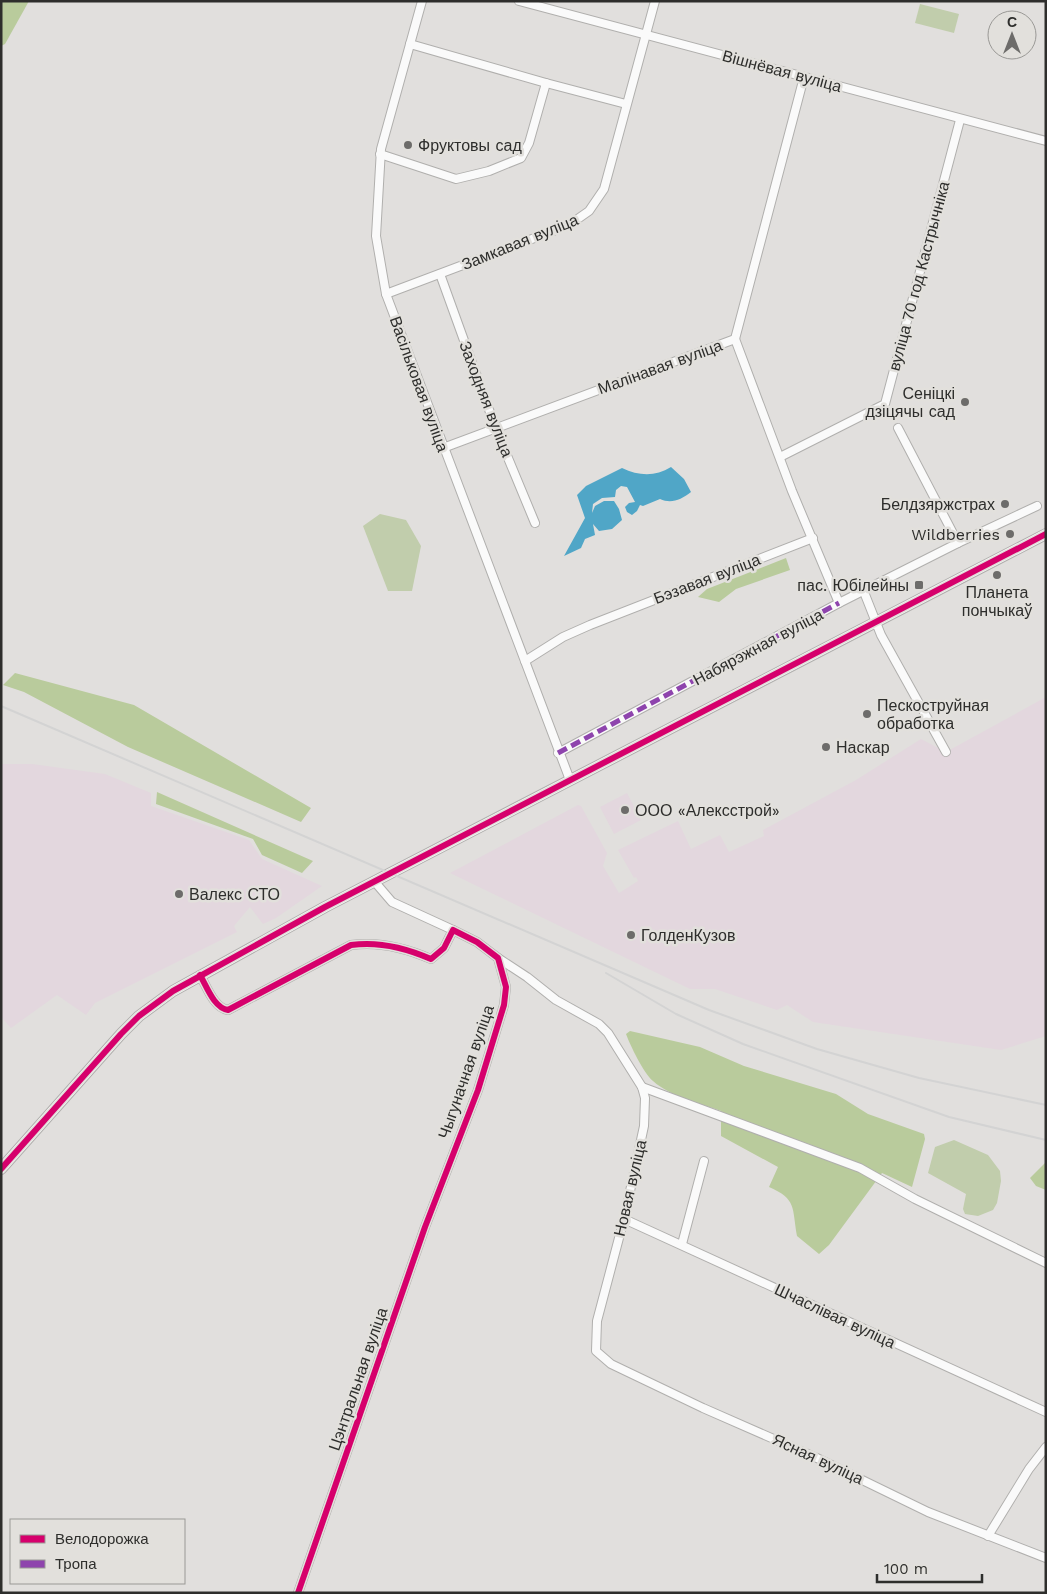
<svg xmlns="http://www.w3.org/2000/svg" width="1047" height="1594" viewBox="0 0 1047 1594" font-family="'Work Sans',sans-serif">
	<style>
		.industrial { fill: #e3d7de }
		.green { fill: #c1cdac }
		.forest { fill: #b9cb9c }
		.water { fill: #50a6c7 }
		.lines { fill: none; stroke-linecap: round; stroke-linejoin: round }
		.minor-casing { stroke: #b0afad; stroke-width: 10 }
		.tertiary-casing { stroke: #b0afad; stroke-width: 12 }
		.minor { stroke: #fafafa; stroke-width: 8 }
		.tertiary { stroke: #fafafa; stroke-width: 10 }
		.rail { stroke: #d3d3d3; stroke-width: 2 }
		.quiet { stroke: #8e44ad; stroke-width: 5; stroke-dasharray: 10 5; stroke-linecap: butt }
		.cycleway-casing { stroke: #e2e0dc; stroke-width: 9 }
		.cycleway { stroke: #d6006c; stroke-width: 6 }
		.poi-dot { fill: #6d6c6a; stroke: #e2e0dc; stroke-width: 2 }
		.labels { text-anchor: middle; dominant-baseline: central; stroke-width: 5; stroke-linejoin: round; paint-order: stroke }
		.street-label { font-size: 16px; fill: #2e2e2c; stroke: #e2e0dc }
		.poi-label { font-size: 16px; fill: #2e2e2c; stroke: #e2e0dc; text-anchor: start }
	</style>
	<rect width="100%" height="100%" fill="#e1dfdd"/>
	<g class="industrial">
		<polygon points="1046,697 1046,1036 1001,1050 813,1022 787,1005 777,1010 715,989 690,989 450,873 578,805 581,806 607,853 603,866 619,893 638,881 636,877 634,878 618,850 678,821 691,849 720,835 729,852 764,836 763,830 856,780 921,739 946,752"/>
		<polygon points="1,764 32,764 105,774 151,793 151,806 249,840 262,859 322,886 276,918 263,924 250,907 234,926 237,932 95,1003 86,1015 57,995 11,1028 1,1017"/>
		<polygon points="627,793 641,820 614,834 600,807"/>
	</g>
	<g class="green">
		<polygon points="920,4 959,14 954,33 915,23"/>
		<polygon points="380,514 406,520 421,546 412,591 388,591 363,526"/>
		<polygon points="954,1140 988,1155 1000,1171 1001,1181 997,1203 993,1210 978,1216 965,1214 963,1209 966,1194 928,1173 935,1147"/>
	</g>
	<g class="forest">
		<polygon points="1,1 29,1 5,44 1,46"/>
		<polygon points="786,558 790,570 736,589 719,602 698,597 707,589"/>
		<polygon points="15,673 134,705 311,808 301,822 128,747 24,692 3,685"/>
		<polygon points="157,792 313,861 302,873 262,855 253,839 156,804"/>
		<path d="M630 1031 700 1047 744 1066 836 1094 868 1114 924 1134 925 1139 912 1187 882 1173 829 1245 819 1254 797 1236C792 1208 797 1199 769 1187L778 1167 721 1136V1111C700 1103 671 1097 653 1081 643 1072 631 1047 626 1034Z"/>
		<polygon points="1046,1162 1046,1190 1036,1186 1030,1178"/>
	</g>
	<path class="water" d="M671 467 684 479 691 492C681 500 671 504 660 499L643 506 640 505 637 511 632 515 627 512 625 507 629 503 635 502 627 487 621 486 616 490 615 497 602 498 593 504 592 513 595 506 604 501H614L619 509 622 520 612 529 599 531 593 524 595 535 585 539 581 548 564 556 585 518 577 495 586 486 622 468C639 476 655 477 671 467Z"/>
	<g class="lines">
		<defs>
			<g id="minor">
				<polyline points="422,1 381,149 376,236 386,294 570,780"/>
				<polyline points="519,1 1046,141"/>
				<polyline points="546,83 626,104"/>
				<polyline points="380,154 456,179 489,171 521,158 529,143 546,83 410,44"/>
				<polyline points="440,274 496,429 535,523"/>
				<polyline points="386,294 569,225 589,211 604,189 655,1"/>
				<polyline points="735,339 792,491 839,603"/>
				<polyline points="898,428 958,543"/>
				<polyline points="443,448 735,339 804,77"/>
				<polyline points="780,457 885,404 960,120"/>
				<polyline points="864,592 881,635 946,752"/>
				<polyline points="525,661 563,637 590,625 813,538"/>
				<polyline points="558,753 839,603 958,543 1037,506"/>
				<polyline points="374,881 392,902 453,930"/>
				<polyline points="498,958 527,977 556,1000 599,1024 608,1033 642,1087 645,1098 644,1126 624,1219 597,1321 596,1351 611,1364 703,1408 817,1458 928,1512 1046,1558"/>
				<path d="M200 975C207 987 214 1008 228 1010L351 945C379 941 406 948 431 959L444 948 453 930 477 942 498 958 506 987 504 1005 478 1090 425 1227 298 1593"/>
				<polyline points="642,1087 860,1168 915,1199 1046,1263"/>
				<polyline points="624,1219 1046,1412"/>
				<polyline points="682,1244 704,1161"/>
				<polyline points="988,1536 1029,1469 1046,1447"/>
			</g>
			<polyline id="tertiary" points="1,1169 121,1034 139,1016 173,991 325,907 1046,534"/>
		</defs>
		<use href="#minor" class="minor-casing"/>
		<use href="#tertiary" class="tertiary-casing"/>
		<use href="#minor" class="minor"/>
		<use href="#tertiary" class="tertiary"/>
		<g class="rail">
			<polyline points="1,706 709,1010 817,1049 919,1078 1046,1105"/>
			<polyline points="606,973 676,1014 743,1044 949,1117 1046,1140"/>
		</g>
		<polyline class="quiet" points="558,753 839,603"/>
		<defs>
			<g id="cycleway">
				<path d="M200 975C207 987 214 1008 228 1010L351 945C379 941 406 948 431 959L444 948 453 930 477 942 498 958 506 987 504 1005 478 1090 425 1227 298 1593"/>
				<polyline points="1,1169 121,1034 139,1016 173,991 325,907 1046,534"/>
			</g>
		</defs>
		<use href="#cycleway" class="cycleway-casing"/>
		<use href="#cycleway" class="cycleway"/>
	</g>
	<g class="poi-dot">
		<circle cx="408" cy="145" r="5"/>
		<circle cx="965" cy="402" r="5"/>
		<circle cx="1005" cy="504" r="5"/>
		<circle cx="1010" cy="534" r="5"/>
		<circle cx="997" cy="575" r="5"/>
		<rect x="914" y="580" width="10" height="10" rx="2.5"/>
		<circle cx="867" cy="714" r="5"/>
		<circle cx="826" cy="747" r="5"/>
		<circle cx="625" cy="810" r="5"/>
		<circle cx="179" cy="894" r="5"/>
		<circle cx="631" cy="935" r="5"/>
	</g>
	<g class="labels">
		<g class="street-label">
			<text transform="translate(782 71) rotate(15)">Вішнёвая вуліца</text>
			<text transform="translate(520 242) rotate(-22)">Замкавая вуліца</text>
			<text transform="translate(919 276) rotate(-75)">вуліца 70 год Кастрычніка</text>
			<text transform="translate(660 367) rotate(-20)">Малінавая вуліца</text>
			<text transform="translate(419 384) rotate(70)">Васільковая вуліца</text>
			<text transform="translate(486 399) rotate(69)">Заходняя вуліца</text>
			<text transform="translate(707 579) rotate(-21)">Бэзавая вуліца</text>
			<text transform="translate(758 647) rotate(-28)">Набярэжная вуліца</text>
			<text transform="translate(466 1072) rotate(-71)">Чыгуначная вуліца</text>
			<text transform="translate(630 1188) rotate(-77)">Новая вуліца</text>
			<text transform="translate(835 1316) rotate(25)">Шчаслівая вуліца</text>
			<text transform="translate(358 1379) rotate(-71)">Цэнтральная вуліца</text>
			<text transform="translate(818 1459) rotate(25)">Ясная вуліца</text>
		</g>
		<g class="poi-label">
			<text x="418" y="145">Фруктовы сад</text>
			<text x="955" y="393" text-anchor="end">Сеніцкі<tspan x="955" dy="18">дзіцячы сад</tspan></text>
			<text x="995" y="504" text-anchor="end">Белдзяржстрах</text>
			<text x="1000" y="534" text-anchor="end">Wildberries</text>
			<text x="909" y="585" text-anchor="end">пас. Юбілейны</text>
			<text x="997" y="592" text-anchor="middle">Планета<tspan x="997" dy="18">пончыкаў</tspan></text>
			<text x="877" y="705">Пескоструйная<tspan x="877" dy="18">обработка</tspan></text>
			<text x="836" y="747">Наскар</text>
			<text x="635" y="810">ООО «Алексстрой»</text>
			<text x="189" y="894">Валекс СТО</text>
			<text x="641" y="935">ГолденКузов</text>
		</g>
	</g>
	<rect width="1047" height="1594" fill="none" stroke="#2e2e2c" stroke-width="5"/>
	<rect x="10" y="1519" width="175" height="65" fill="#e2e0dc" stroke="#9a9996"/>
	<rect x="20" y="1535" width="25" height="8" fill="#d6006c" stroke="#9a9996"/>
	<text x="55" y="1544" font-size="15" fill="#2e2e2c">Велодорожка</text>
	<rect x="20" y="1560" width="25" height="8" fill="#8e44ad" stroke="#9a9996"/>
	<text x="55" y="1569" font-size="15" fill="#2e2e2c">Тропа</text>
	<g transform="translate(1012 35)"><circle r="24" fill="#e2e0dc" stroke="#9a9996"/>
	<path d="M0-4L9 19L0 12L-9 19Z" fill="#6d6c6a"/>
	<text y="-8" font-size="14" font-weight="bold" text-anchor="middle" fill="#2e2e2c">С</text>
	</g>
	<path d="M877 1574v8h105v-8" fill="none" stroke="#2e2e2c" stroke-width="2.5"/>
	<text x="884" y="1574" font-size="15" fill="#2e2e2c" stroke="#e2e0dc" stroke-width="4" paint-order="stroke">100 m</text>
</svg>
